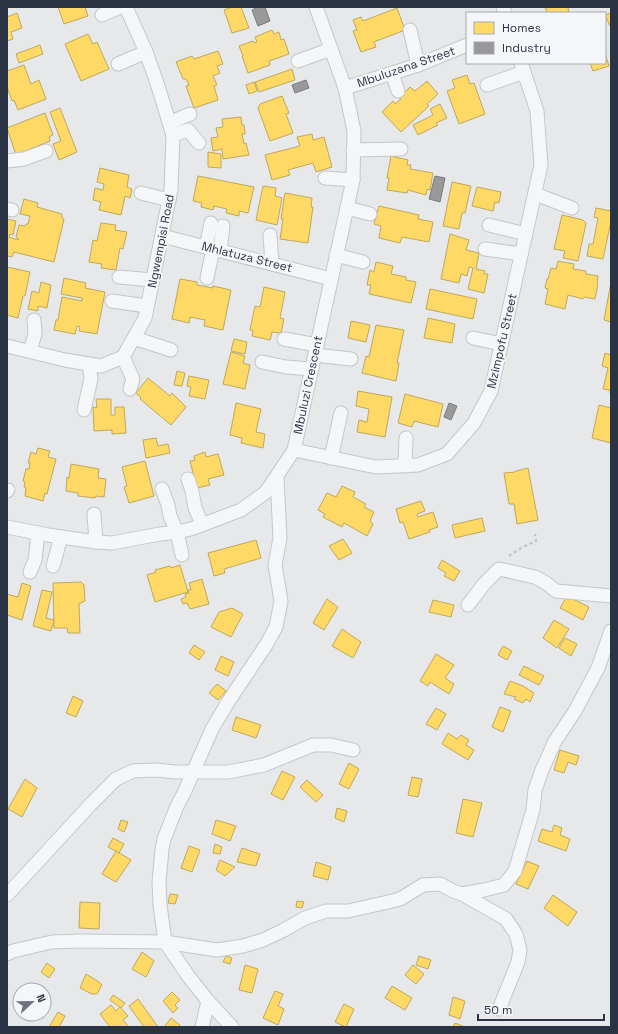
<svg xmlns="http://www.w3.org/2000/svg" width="618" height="1034" viewBox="0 0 618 1034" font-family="'Space Grotesk',sans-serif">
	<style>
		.homes { fill: #ffd966; stroke: #bfa85c }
		.industry { fill: #999; stroke: #787b80 }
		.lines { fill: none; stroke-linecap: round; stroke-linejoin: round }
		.street-casing { stroke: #c4c6c8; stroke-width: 15 }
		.path { stroke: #c5c6ca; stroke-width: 2.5; stroke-dasharray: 3 3; stroke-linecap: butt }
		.street { stroke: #f5f6f7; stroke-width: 13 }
		.labels { text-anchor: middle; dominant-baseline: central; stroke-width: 4; stroke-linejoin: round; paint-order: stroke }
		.street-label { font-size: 12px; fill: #2b3445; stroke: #f4f6f9 }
	</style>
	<rect width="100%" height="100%" fill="#e6e8ea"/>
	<g class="homes">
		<polygon points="58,7 85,7 88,16 64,24"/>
		<polygon points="232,7 241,7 249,28 232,33 224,10"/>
		<polygon points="545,7 572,7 568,8 569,13 547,13"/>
		<polygon points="397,8 405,30 374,42 376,47 361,52 353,31 357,30 353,20 361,17 363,21"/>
		<polygon points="17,13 22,28 11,32 13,39 7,41 7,17"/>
		<polygon points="611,13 611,26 610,26 605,15"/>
		<polygon points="272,30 274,34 279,32 281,40 284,39 289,54 269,61 270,65 248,73 242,56 243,56 239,46 253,41 254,43 257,42 255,37"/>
		<polygon points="88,34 93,44 97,42 109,69 81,81 65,44"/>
		<polygon points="40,45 43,54 19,63 16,54"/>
		<polygon points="218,51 223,64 217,66 220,73 213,76 217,85 214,86 218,100 194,108 186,86 189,85 186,79 183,79 176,62 192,56 194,59"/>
		<polygon points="605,53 609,66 593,71 590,63 605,63"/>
		<polygon points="24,65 31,84 39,80 46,99 18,110 14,100 12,101 7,87 7,71"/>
		<polygon points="292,69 295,80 259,92 255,82"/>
		<polygon points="467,75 470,84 474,83 485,114 459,124 447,91 455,88 452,80"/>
		<polygon points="427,81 438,94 427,104 429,106 401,132 382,112 393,101 395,104 401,99 399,98 410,87 415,91"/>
		<polygon points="254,82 257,91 249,94 246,85"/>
		<polygon points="282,96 289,113 286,114 293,133 270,141 258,108 260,104"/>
		<polygon points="440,104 447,118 436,123 438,125 418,135 413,125 433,115 430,109"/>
		<polygon points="60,108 77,152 59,160 53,144 61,141 50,112"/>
		<polygon points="45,113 53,135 49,137 50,141 16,155 7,128"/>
		<polygon points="241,117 242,125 244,125 245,134 242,134 244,144 246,143 249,155 223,159 222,149 213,151 211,138 218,137 216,128 223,127 222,119"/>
		<polygon points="312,134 313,140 324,137 332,167 316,172 313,163 288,170 290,175 272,180 265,155 300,146 297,137"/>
		<polygon points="208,152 221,154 221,168 208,167"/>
		<polygon points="391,156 408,160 407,165 411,165 410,169 433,173 430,190 427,189 426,195 408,190 407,193 387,190 389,178 387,178"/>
		<polygon points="100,168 129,175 127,187 132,189 130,198 125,196 121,215 99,210 101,202 93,200 95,188 103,190 104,184 97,182"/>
		<polygon points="198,176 254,187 248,213 239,211 239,216 226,213 227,209 214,206 213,210 201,207 202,203 193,201"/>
		<polygon points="452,182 471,186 465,213 462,213 459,229 443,226"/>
		<polygon points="263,186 276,188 275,196 282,198 277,225 256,220"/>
		<polygon points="477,187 501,192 499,203 495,202 493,211 472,206"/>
		<polygon points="285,193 312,198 311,207 313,207 308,243 280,239 283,219 281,219"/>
		<polygon points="24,199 38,203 37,207 62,214 62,218 64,219 54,262 14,252 12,257 7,256 7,219 16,221 13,235 10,234 9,237 18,240 18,238 16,237 19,225 25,226 26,224 28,224 30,216 20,214"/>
		<polygon points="379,206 419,215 418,219 433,222 429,242 402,237 400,243 379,238 381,226 374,224"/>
		<polygon points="596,208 611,211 611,221 603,259 587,256 589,244 593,244 598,218 594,217"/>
		<polygon points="562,215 583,220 586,223 578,261 563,258 565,251 554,249"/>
		<polygon points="101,223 116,225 115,230 127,232 123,249 120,248 116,270 101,268 102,264 89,262 93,240 97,241"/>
		<polygon points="450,234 469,240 466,250 479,253 476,269 485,271 484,274 488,274 484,293 468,289 473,268 469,267 467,276 461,274 459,283 441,279"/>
		<polygon points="558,261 574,264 573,269 586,271 586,274 598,276 597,283 598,284 595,299 584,297 583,299 568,295 565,309 545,304 548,289 545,288 547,279 548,279 551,268 556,269"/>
		<polygon points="376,262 393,266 391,274 406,277 406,280 416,282 411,303 369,294 371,285 367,285 370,270 374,272"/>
		<polygon points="7,267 30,272 25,296 23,296 18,318 7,315"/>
		<polygon points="64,278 86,283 85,288 105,292 97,334 79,331 80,327 77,326 75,334 54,330 56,320 58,320 62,297 82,301 82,298 61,294"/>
		<polygon points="180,279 197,282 197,285 213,288 213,286 231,290 223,330 204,326 205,320 190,317 189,323 172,319"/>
		<polygon points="41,282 51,285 47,308 38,306 38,311 28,309 32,291 39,293"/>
		<polygon points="611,282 611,322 604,320"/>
		<polygon points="264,287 285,292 280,318 284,319 281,333 272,332 270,340 252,336 253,331 250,330 255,306 260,307"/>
		<polygon points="430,289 477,299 473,319 426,309"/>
		<polygon points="428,318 455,324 452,343 424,338"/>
		<polygon points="351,321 370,325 366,342 348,338"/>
		<polygon points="376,325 404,330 397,363 399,363 396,381 362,373 366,356 369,357"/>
		<polygon points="234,339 247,342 245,354 231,351"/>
		<polygon points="231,352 245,356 243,363 250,365 245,389 223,384"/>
		<polygon points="605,353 611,355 611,393 610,393 610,390 603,389 608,368 602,366"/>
		<polygon points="177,371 185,373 182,386 174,385"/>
		<polygon points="189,376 209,380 205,399 189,396 191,387 187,386"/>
		<polygon points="148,378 170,396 172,393 186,407 171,425 140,399 141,398 136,393"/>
		<polygon points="358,391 392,397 385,437 357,432 359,420 367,422 369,409 356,406"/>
		<polygon points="405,394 443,404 438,427 414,421 412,427 398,423"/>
		<polygon points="96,399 111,399 111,415 115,415 115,407 124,407 126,433 112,434 112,430 94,431 93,407 97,408"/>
		<polygon points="236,403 261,409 256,432 265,434 263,448 241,443 242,438 230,435"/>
		<polygon points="599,405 611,408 611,443 592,438"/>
		<polygon points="156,438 158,446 168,444 170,453 146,458 143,440"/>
		<polygon points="38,448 50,451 48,457 56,459 47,494 45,493 43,501 25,496 26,488 24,487 25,482 23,481 26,469 29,469 30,463 28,463 31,452 36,454"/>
		<polygon points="205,452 206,457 218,454 224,475 208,479 210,485 197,488 190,461 195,460 194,456"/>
		<polygon points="145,461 154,496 129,503 124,487 127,486 122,467"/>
		<polygon points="71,464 99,469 98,478 106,479 104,497 96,496 95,498 78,496 78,493 66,491 67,477 69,478"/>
		<polygon points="528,468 538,520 517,524 514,504 509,504 504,473 515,472 516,471"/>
		<polygon points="342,486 355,492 353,497 366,504 364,507 374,512 370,521 373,524 367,536 344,523 342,527 323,517 325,514 318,510 327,493 336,497"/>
		<polygon points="421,501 425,511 417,514 418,517 433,512 438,527 429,530 430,532 409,539 403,522 400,523 396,509"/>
		<polygon points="482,518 485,531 455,538 452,525"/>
		<polygon points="343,539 352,553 339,560 329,546"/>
		<polygon points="256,540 261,558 224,569 225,573 214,576 208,553"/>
		<polygon points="442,560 460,571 454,581 444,576 446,573 438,568"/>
		<polygon points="180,565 188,592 155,602 147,575 156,572 155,570 170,566 171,568"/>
		<polygon points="202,579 209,604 190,609 187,603 183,604 181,599 186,597 185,594 189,593 188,590 191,590 189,583"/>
		<polygon points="81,582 84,585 85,601 79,604 80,633 68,633 67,628 54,628 53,583"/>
		<polygon points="22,583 31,586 22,620 7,615 7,594 18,597"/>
		<polygon points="42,590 52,592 46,618 54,620 51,631 33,626"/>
		<polygon points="567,596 589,607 583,620 560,608"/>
		<polygon points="327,599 338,607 324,630 313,623"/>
		<polygon points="433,600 454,605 451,617 429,612"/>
		<polygon points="232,608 243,614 231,637 211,627 219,612"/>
		<polygon points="554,620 569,629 557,648 543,638"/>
		<polygon points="342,629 361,642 353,658 332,646"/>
		<polygon points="565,638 577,644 571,656 559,648"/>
		<polygon points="194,645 205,652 199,660 189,653"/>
		<polygon points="503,646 512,651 507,660 498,655"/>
		<polygon points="436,654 454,665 445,678 454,684 449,694 430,682 428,686 420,681"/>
		<polygon points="221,656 234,662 228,676 215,670"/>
		<polygon points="524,666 544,676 539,685 519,675"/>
		<polygon points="510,681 523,686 534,693 530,702 526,699 523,703 514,699 516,697 504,694"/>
		<polygon points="217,684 226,691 218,700 209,693"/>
		<polygon points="73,696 83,701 76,717 66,713"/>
		<polygon points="500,707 511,711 503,732 492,727"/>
		<polygon points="436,708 446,714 437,730 426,724"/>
		<polygon points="236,717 261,725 256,738 232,730"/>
		<polygon points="448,733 457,739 461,735 469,740 466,745 474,750 468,760 442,744"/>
		<polygon points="560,750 579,756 576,765 568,762 564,773 554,770"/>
		<polygon points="349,763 359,769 349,789 339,784"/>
		<polygon points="282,771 295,777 283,800 271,794"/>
		<polygon points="412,777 422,779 418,797 408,795"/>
		<polygon points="25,779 37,788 22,817 8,809"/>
		<polygon points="307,780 323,795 316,802 300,787"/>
		<polygon points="463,799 482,803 473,837 456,833"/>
		<polygon points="337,808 347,811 344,822 335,818"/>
		<polygon points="121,820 128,822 124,832 118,829"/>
		<polygon points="216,820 236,826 230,841 212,834"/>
		<polygon points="554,825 562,828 560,835 570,839 566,851 538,841 542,829 552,832"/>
		<polygon points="113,838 124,844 119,853 108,847"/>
		<polygon points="215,844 222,847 220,854 213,853"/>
		<polygon points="189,846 200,850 192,872 181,868"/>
		<polygon points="242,848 260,854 256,866 237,862"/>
		<polygon points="116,851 131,860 116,882 102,874"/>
		<polygon points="220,860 235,867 225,876 216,870"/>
		<polygon points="527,861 539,866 528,889 516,884"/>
		<polygon points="316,862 331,867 328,880 313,876"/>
		<polygon points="170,894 178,895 175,904 168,903"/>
		<polygon points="553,895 577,912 568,926 544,908"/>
		<polygon points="297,901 304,902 302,908 296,907"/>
		<polygon points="80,902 100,903 99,929 79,928"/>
		<polygon points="142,952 154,961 146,977 132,969"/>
		<polygon points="226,956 232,958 230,964 223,962"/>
		<polygon points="419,956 431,960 428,969 416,965"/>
		<polygon points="47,963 55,969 49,978 41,972"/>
		<polygon points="245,965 258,969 252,993 239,990"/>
		<polygon points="413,965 424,974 416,984 405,975"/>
		<polygon points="86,974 99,982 102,985 97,994 92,994 80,988"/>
		<polygon points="392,986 412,998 405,1010 385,998"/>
		<polygon points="275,991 283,994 278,1006 284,1009 278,1025 263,1018"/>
		<polygon points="172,992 180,1000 175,1005 178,1008 173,1013 163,1001"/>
		<polygon points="113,995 125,1003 121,1008 110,1000"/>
		<polygon points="453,997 465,1001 460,1019 449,1015"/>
		<polygon points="138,999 158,1027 144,1027 129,1006"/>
		<polygon points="344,1004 354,1009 346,1027 335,1022"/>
		<polygon points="111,1005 116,1011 120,1007 128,1016 123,1020 129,1027 110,1027 100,1014"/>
		<polygon points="58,1012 65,1016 59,1027 49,1027"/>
		<polygon points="171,1018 180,1025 178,1027 166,1027 165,1026"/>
		<polygon points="455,1023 465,1027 453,1027"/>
	</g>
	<g class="industry">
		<polygon points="258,7 265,7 270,21 258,26 252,10"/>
		<polygon points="306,80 309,88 295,93 292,85"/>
		<polygon points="435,176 445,178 440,202 429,199"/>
		<polygon points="449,403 457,406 451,420 444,417"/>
	</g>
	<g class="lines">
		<defs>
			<g id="street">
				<polyline points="503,7 505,13"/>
				<polyline points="102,15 120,7"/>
				<polyline points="410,30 418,65"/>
				<polyline points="298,61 331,49"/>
				<polyline points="118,64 146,52"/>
				<polyline points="392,73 398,91"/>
				<polyline points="487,85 524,72"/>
				<polyline points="345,88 418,65 467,45"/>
				<polyline points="169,123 190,114"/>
				<polyline points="173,135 188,130 199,143"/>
				<polyline points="353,150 401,149"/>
				<polyline points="7,161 24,159 46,151"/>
				<polyline points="325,178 353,180"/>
				<polyline points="141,193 169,200"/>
				<polyline points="535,194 572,208"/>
				<polyline points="347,208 370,214"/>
				<polyline points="7,209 12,210"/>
				<polyline points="489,225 526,234"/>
				<polyline points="270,235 272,264"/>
				<polyline points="162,236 331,279"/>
				<polyline points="206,247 211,223"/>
				<polyline points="485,249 521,254"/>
				<polyline points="220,250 223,226"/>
				<polyline points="336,255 363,262"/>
				<polyline points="119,277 153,280"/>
				<polyline points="207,278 213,249"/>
				<polyline points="112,301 147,306"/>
				<polyline points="134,338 171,350"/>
				<polyline points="473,338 501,344"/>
				<polyline points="284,339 317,345"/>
				<polyline points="7,346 65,360 101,366 123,357 145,318 171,190 173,135 157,83 146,52 126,7"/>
				<polyline points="30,351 35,334 34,320"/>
				<polyline points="315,355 351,359"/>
				<polyline points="123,357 133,379 130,389"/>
				<polyline points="262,362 286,367 312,369"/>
				<polyline points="84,410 91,379 89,364"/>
				<polyline points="294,450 376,467 418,465 447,454 474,423 491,391 541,165 537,111 521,63"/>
				<polyline points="331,458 341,413"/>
				<polyline points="405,466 406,438"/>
				<polyline points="277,477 280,538 275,565 281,601 276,627 266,645 228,702 212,729 184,793 177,806 164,839 162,849 159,882 160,905 165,942 217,950 243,946 263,940 284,930 305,918 326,911 348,911 384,903 400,899 423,885 440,884 453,891 462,894 506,919 516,934 520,950 518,962 499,1009"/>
				<polyline points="188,479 192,491 195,508 202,524"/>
				<polyline points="162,489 168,505 170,516 177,532 182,555"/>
				<polyline points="7,491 8,490"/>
				<polyline points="94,514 96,542"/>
				<polyline points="7,527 48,535 96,542 112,543 160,534 177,532 191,529 241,510 266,492 294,450 353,180 354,131 345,88 316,7"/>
				<polyline points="53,566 61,537"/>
				<polyline points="30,572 35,560 38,533"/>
				<polyline points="468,605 484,584 499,569 535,577 546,583 556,591 611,596"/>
				<polyline points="462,894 484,890 504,885 515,871 533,810 535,790 542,770 555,741 575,711 598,668 611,631"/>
				<polyline points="7,895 91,804 116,779 133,771 156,770 176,772 228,772 264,765 313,745 331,745 353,750"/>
				<polyline points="7,954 13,951 52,942 79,941 165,942 189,977 208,1001 232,1027"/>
				<polyline points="202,1027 208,1001"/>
			</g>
		</defs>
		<use href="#street" class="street-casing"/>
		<polyline class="path" points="509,556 521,548 536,541 535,534"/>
		<use href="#street" class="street"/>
	</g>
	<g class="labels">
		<g class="street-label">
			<text transform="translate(406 67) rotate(-19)">Mbuluzana Street</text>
			<text transform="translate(161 241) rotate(-79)">Ngwempisi Road</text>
			<text transform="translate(247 257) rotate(14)">Mhlatuza Street</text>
			<text transform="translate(502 341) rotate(-77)">Mzimpofu Street</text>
			<text transform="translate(308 385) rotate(-78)">Mbuluzi Crescent</text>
		</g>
	</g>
	<rect width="618" height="1034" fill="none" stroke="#2b3445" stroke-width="16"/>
	<rect x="466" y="12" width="140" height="52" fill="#f4f6f9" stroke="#a4a8b1"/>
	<rect x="474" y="22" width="20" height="12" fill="#ffd966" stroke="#a4a8b1"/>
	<text x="502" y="32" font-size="12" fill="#2b3445">Homes</text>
	<rect x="474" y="42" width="20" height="12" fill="#999999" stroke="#a4a8b1"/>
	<text x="502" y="52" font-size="12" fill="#2b3445">Industry</text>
	<g transform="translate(32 1002) rotate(68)"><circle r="19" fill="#f4f6f9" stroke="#a4a8b1"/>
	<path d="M0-3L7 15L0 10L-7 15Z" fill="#6c737f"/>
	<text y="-6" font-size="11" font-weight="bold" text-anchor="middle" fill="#2b3445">N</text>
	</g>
	<path d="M478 1014v6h126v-6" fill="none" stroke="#2b3445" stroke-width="2"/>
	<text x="484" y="1014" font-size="12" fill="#2b3445" stroke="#f4f6f9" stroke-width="3" paint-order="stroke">50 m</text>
</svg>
